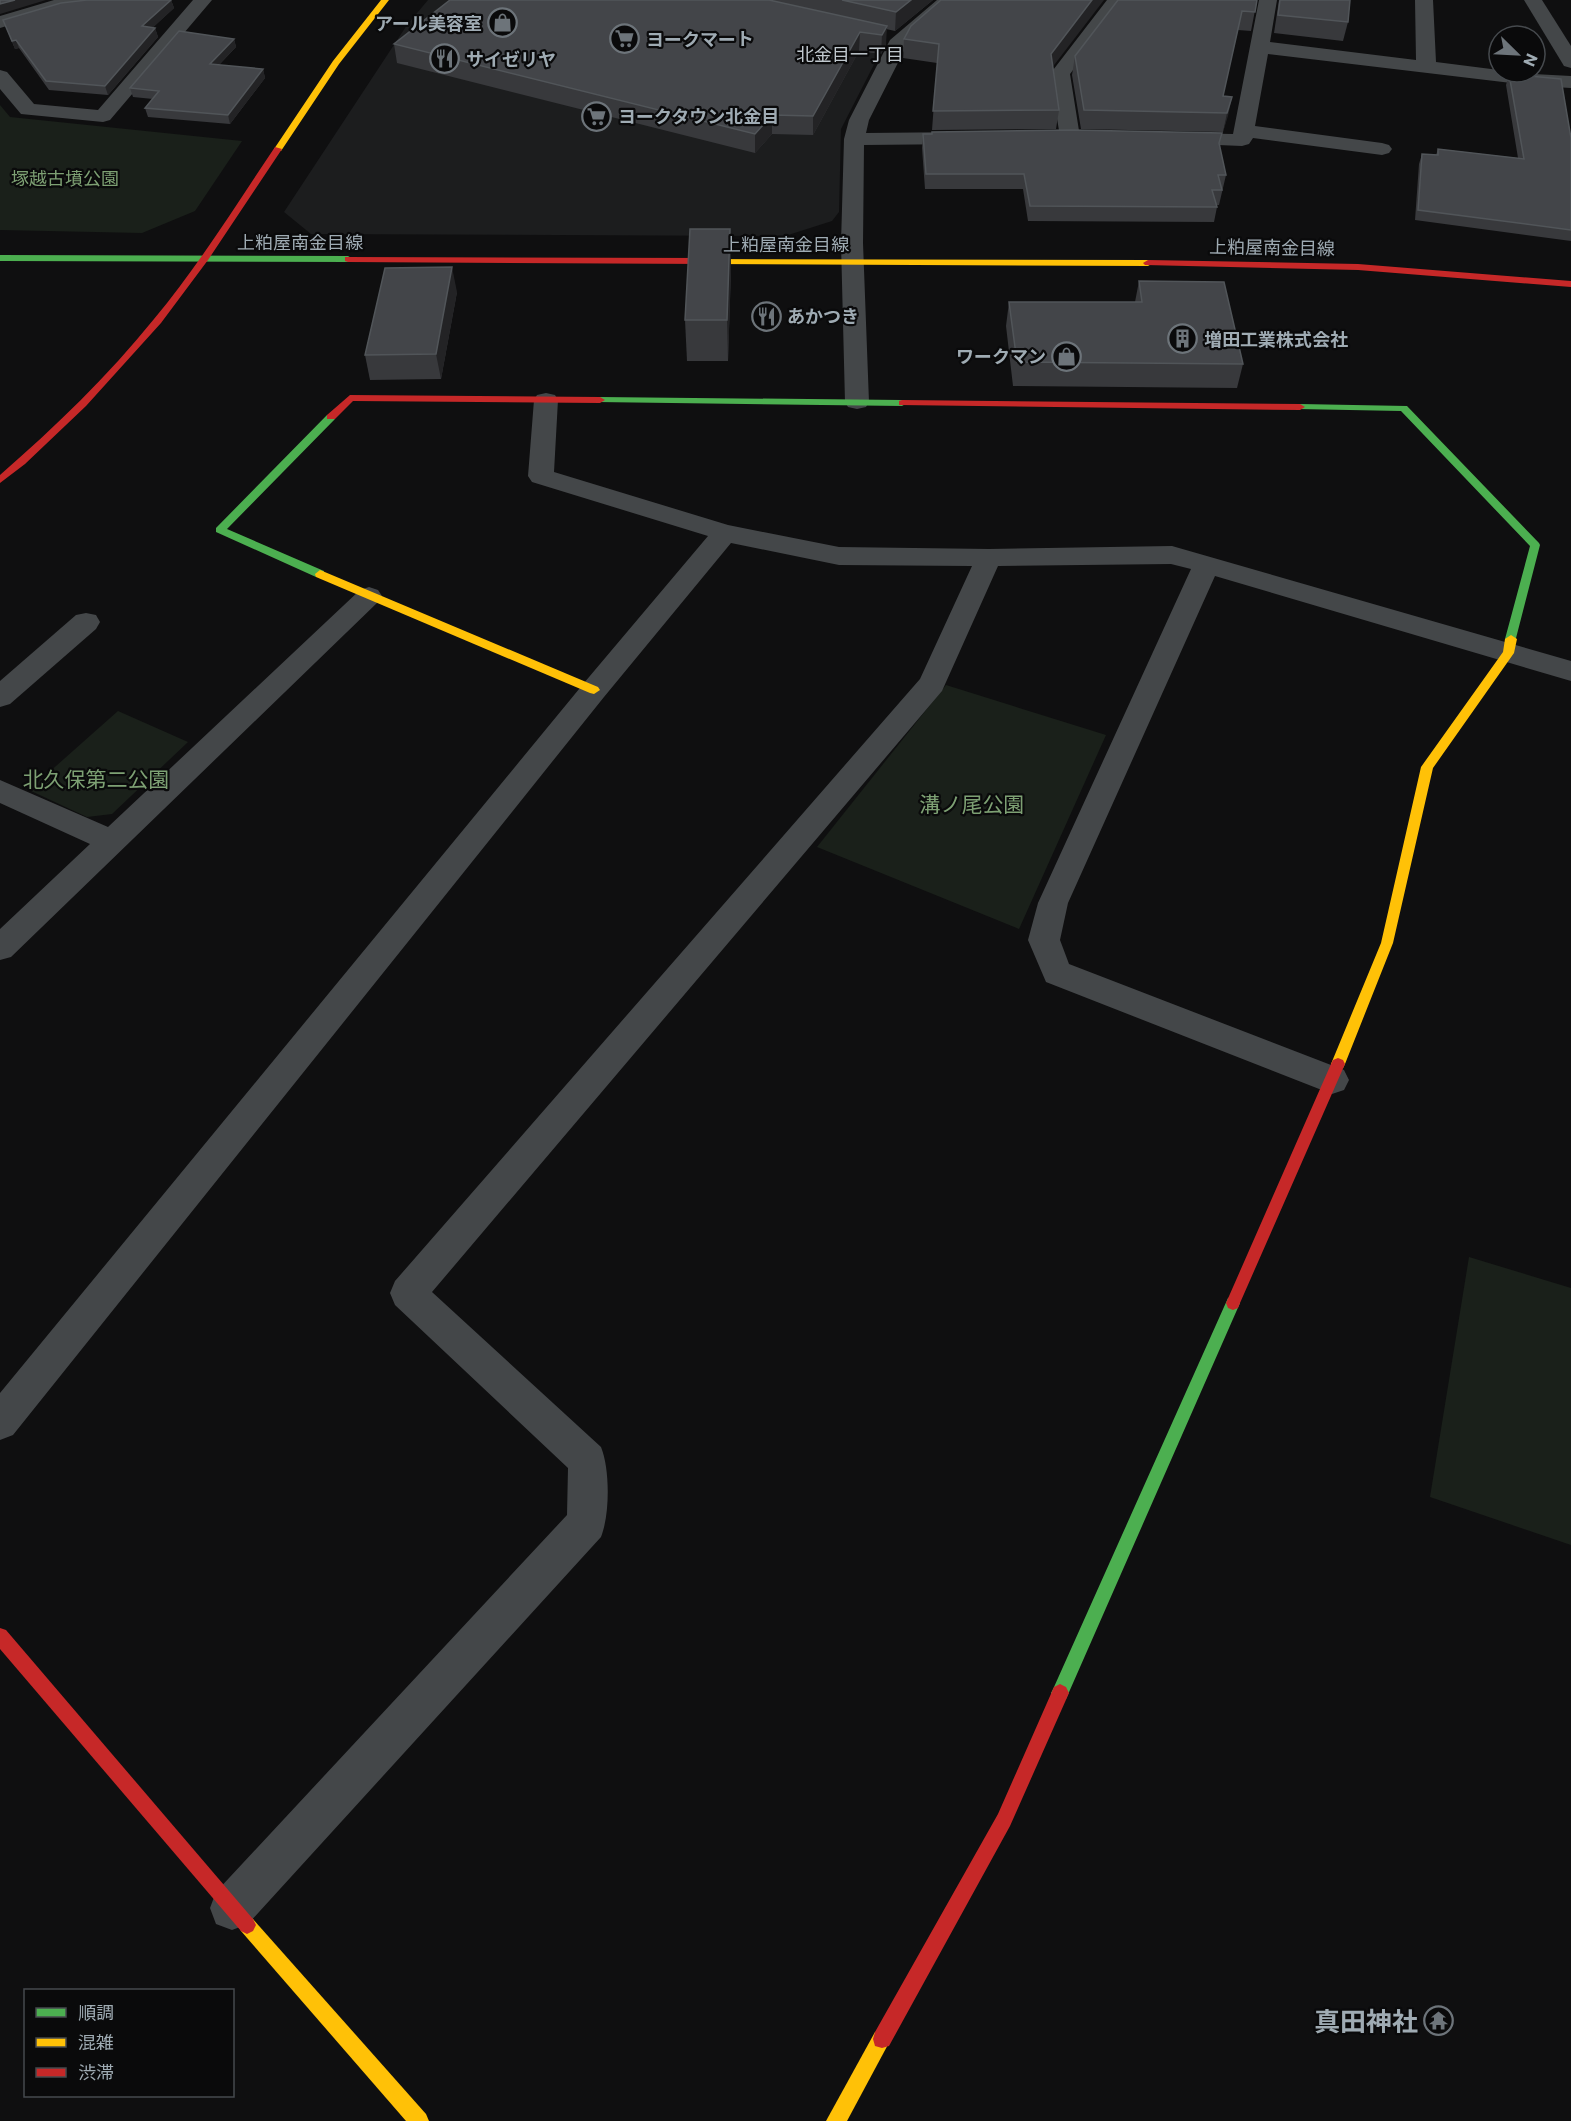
<svg xmlns="http://www.w3.org/2000/svg" width="1571" height="2121" viewBox="0 0 1571 2121" font-family="Commissioner,'Noto Sans JP',sans-serif">
	<style>
		.built { fill: #1c1d1e }
		.green { fill: #1a201a }
		.lines { fill: none; stroke-linecap: round; stroke-linejoin: round }
		.street { fill: #444749; fill-rule: evenodd }
		.fast { fill: #4caf50; fill-rule: evenodd }
		.slow { fill: #ffc107; fill-rule: evenodd }
		.jam { fill: #c62828; fill-rule: evenodd }
		.wall { fill: #38393c }
		.shaded-wall { fill: #232325 }
		.building { fill: #434549; stroke: #515559; stroke-width: 1.5 }
		.labels { text-anchor: middle; dominant-baseline: central; stroke-width: 4.5; stroke-linejoin: round; paint-order: stroke }
		.far-poi-label { font-size: 18px; font-weight: bold; fill: #9fabb3; stroke: #0a0a0b; text-anchor: start }
		.far-neighbourhood-label { font-size: 18px; fill: #c0c8ce; stroke: #0a0a0b }
		.far-park-label { font-size: 18px; fill: #7da073; stroke: #0a0a0b }
		.far-street-label { font-size: 18px; fill: #9fabb3; stroke: #0a0a0b }
		.park-label { font-size: 21px; fill: #7da073; stroke: #0a0a0b }
		.near-poi-label { font-size: 26px; font-weight: bold; fill: #9fabb3; stroke: #0a0a0b; text-anchor: end }
	</style>
	<rect width="100%" height="100%" fill="#0f0f10"/>
	<polygon class="built" points="428,0 694,0 885,43 841,129 839,212 832,221 785,236 311,234 284,212 407,25"/>
	<g class="green">
		<polygon points="0,105 10,117 242,141 195,211 142,233 0,230"/>
		<polygon points="946,685 1106,735 1019,929 817,847"/>
		<polygon points="118,711 188,742 112,814 87,817 29,790"/>
		<polygon points="1469,1257 1571,1288 1571,1545 1430,1497"/>
	</g>
	<g class="lines">
		<g class="street">
			<polygon points="54,0 110,0 108,4 63,9 0,28 0,16"/>
			<polygon points="193,0 212,0 110,120 103,122 21,114 0,89 0,70 7,72 34,104 98,110"/>
			<polygon points="937,0 957,0 908,43 869,120 866,133 966,132 973,134 976,138 973,142 966,144 864,145 863,243 869,402 866,407 857,409 848,407 845,402 841,243 844,139 849,120 890,40"/>
			<polygon points="1107,0 1126,0 1070,74 1080,137 1077,141 1070,143 1063,141 1060,137 1050,74"/>
			<polygon points="1259,0 1277,0 1270,42 1416,60 1415,0 1433,0 1436,62 1499,70 1499,72 1571,76 1571,88 1536,86 1268,54 1255,126 1382,143 1389,145 1392,149 1389,153 1382,155 1253,138 1249,144 1242,146 1170,143 1167,139 1170,135 1177,133 1233,134"/>
			<polygon points="1524,0 1542,0 1571,46 1571,68 1564,66"/>
			<path d="M546 393 555 395 558 400 554 472 728 525 839 547 989 549 1172 546 1571 661V681L1215 576 1068 903 1060 940 1069 964 1344 1070 1349 1080 1344 1090 1332 1094 1046 982 1028 940 1038 903 1191 569 1171 564 998 566 942 691 432 1292 601 1447C610 1469 610 1514 601 1537L248 1924 232 1930 216 1924 210 1908 216 1892 567 1515 568 1468 395 1305 390 1293 395 1281 920 679 972 566 839 565 731 543 604 697 13 1435 0 1440V1393L584 683 708 536 532 482 528 476 534 400 537 395Z"/>
			<polygon points="369,587 378,590 382,596 378,602 11,957 0,960 0,929 90,844 0,803 0,780 108,827 360,590"/>
			<polygon points="86,613 96,615 100,622 96,629 10,704 0,707 0,681 76,615"/>
		</g>
		<g class="fast">
			<polygon points="0,255 348,256 353,259 348,262 0,261"/>
			<polygon points="600,397 902,400 907,403 902,406 597,402 597,398"/>
			<polygon points="1300,404 1407,406 1539,543 1540,545 1515,642 1507,642 1505,639 1530,546 1401,411 1297,409 1297,405"/>
			<polygon points="331,414 335,415 335,419 227,529 324,571 324,577 316,577 216,532 216,528 327,415"/>
			<polygon points="1233,1296 1238,1298 1240,1303 1066,1699 1060,1702 1054,1699 1051,1693 1054,1687 1228,1298"/>
		</g>
		<g class="slow">
			<polygon points="381,0 389,0 339,64 281,151 275,151 274,149 333,61"/>
			<polygon points="705,259 1148,260 1153,263 1148,266 708,264 705,263"/>
			<polygon points="320,570 598,687 600,690 594,694 590,693 316,577 315,574"/>
			<polygon points="1511,635 1517,639 1514,653 1433,768 1393,943 1345,1064 1343,1068 1333,1068 1331,1064 1381,943 1421,767 1503,652 1505,639"/>
			<polygon points="247,1916 253,1919 426,2114 429,2121 406,2121 241,1931 238,1925 241,1919"/>
			<polygon points="882,2030 889,2032 891,2039 847,2121 826,2121 875,2032"/>
		</g>
		<g class="jam">
			<path d="M275 147 282 149 208 260 161 323 86 406 25 464 0 483V475C55 427 108 376 154 319 199 265 236 205 275 147Z"/>
			<polygon points="345,257 708,258 713,261 708,264 348,262 345,261"/>
			<polygon points="1148,260 1358,264 1571,281 1571,287 1358,270 1145,265 1143,263"/>
			<polygon points="350,395 600,397 605,400 600,403 353,401 335,419 327,419 327,415"/>
			<polygon points="902,400 1300,404 1305,407 1300,410 899,405 899,401"/>
			<polygon points="1338,1058 1343,1060 1345,1064 1240,1303 1238,1308 1233,1310 1228,1308 1226,1303 1331,1064 1333,1060"/>
			<polygon points="0,1628 6,1630 253,1919 256,1925 253,1931 247,1934 241,1931 0,1649"/>
			<polygon points="1060,1684 1066,1687 1069,1693 1010,1826 889,2046 882,2048 875,2046 873,2039 875,2032 998,1814 1054,1687"/>
		</g>
	</g>
	<g class="wall">
		<polygon points="171,0 174,8 152,28 155,28 158,37 108,95 49,90 19,48 15,49 3,20"/>
		<polygon points="450,0 933,0 895,31 886,29 886,45 881,54 859,51 813,135 772,134 755,153 397,63 394,44"/>
		<polygon points="941,0 1053,67 1059,110 1056,129 932,130 937,63 903,58 904,39"/>
		<polygon points="1257,0 1251,31 1238,30 1223,96 1232,97 1223,132 1081,129 1072,75 1075,56"/>
		<polygon points="1279,0 1350,0 1348,22 1343,41 1274,33"/>
		<polygon points="234,39 236,47 219,65 263,69 265,78 230,124 148,117 145,108 153,99 133,97 130,88"/>
		<polygon points="1509,74 1571,138 1571,241 1415,220 1419,164 1422,154 1436,155 1438,149 1518,158 1506,85"/>
		<polygon points="1222,133 1219,145 1226,175 1219,205 1216,205 1217,207 1214,222 1028,221 1023,189 925,189 922,148 923,134"/>
		<polygon points="730,229 731,270 728,361 687,361 685,320"/>
		<polygon points="1139,281 1243,364 1237,388 1013,386 1006,326 1009,302 1135,302"/>
		<polygon points="457,292 441,379 370,380 365,355"/>
	</g>
	<g class="shaded-wall">
		<polygon points="15,0 46,0 0,14 0,4"/>
		<polygon points="171,0 174,8 145,35 142,26"/>
		<polygon points="911,0 933,0 895,31 896,12"/>
		<polygon points="1092,0 1104,0 1048,73 1051,54"/>
		<polygon points="887,26 886,45 881,54 882,35"/>
		<polygon points="155,28 158,37 108,95 105,86"/>
		<polygon points="860,32 859,51 813,135 813,116"/>
		<polygon points="234,39 236,47 212,72 210,64"/>
		<polygon points="16,40 19,48 15,49 12,41"/>
		<polygon points="263,69 265,78 230,124 228,115"/>
		<polygon points="1232,97 1228,116 1223,132 1227,113"/>
		<polygon points="772,115 772,134 755,153 755,134"/>
		<polygon points="730,229 731,270 728,361 727,320"/>
		<polygon points="452,267 457,292 441,379 436,354"/>
	</g>
	<g class="building">
		<polygon points="0,0 15,0 0,4"/>
		<polygon points="87,0 171,0 142,26 155,28 105,86 46,81 16,40 12,41 3,20 61,3"/>
		<polygon points="450,0 769,0 887,26 882,35 860,32 813,116 772,115 755,134 394,44"/>
		<polygon points="842,0 911,0 896,12"/>
		<polygon points="941,0 1092,0 1051,54 1059,110 933,111 939,44 904,39 911,26"/>
		<polygon points="1118,0 1257,0 1255,12 1242,11 1223,96 1232,97 1227,113 1084,110 1075,56"/>
		<polygon points="1280,0 1350,0 1348,22 1278,15"/>
		<polygon points="179,31 234,39 210,64 263,69 228,115 145,108 159,91 130,88"/>
		<polygon points="1509,74 1561,79 1571,138 1571,230 1418,210 1422,154 1438,155 1438,149 1524,159"/>
		<polygon points="1072,130 1222,133 1219,143 1226,175 1218,175 1222,190 1212,190 1217,207 1030,206 1024,174 926,174 923,134 932,134 932,132"/>
		<polygon points="690,229 730,229 727,320 685,320"/>
		<polygon points="452,267 436,354 365,355 385,268"/>
		<polygon points="1139,281 1224,282 1243,364 1017,362 1009,302 1142,302"/>
	</g>
	<defs>
		<symbol id="shop-ring" viewBox="-11 -11 22 22"><circle r="9.5" fill="#0a0a0b" stroke="#6d747a" stroke-width="1.5"/><path d="M-5-2.5h2.3a2.7 3.5 0 0 1 5.4 0H5L5.5 6h-11ZM-1.5-2.5h3a1.5 2.3 0 0 0-3 0Z" fill="#6d747a"/></symbol>
		<symbol id="supermarket-ring" viewBox="-11 -11 22 22"><circle r="9.5" fill="#0a0a0b" stroke="#6d747a" stroke-width="1.5"/><path d="M-6-5.5h2.5l.6 2H6L4.5 2H-2.5L-4.4-4H-6ZM-1.5 3.2a1.3 1.3 0 1 0 .1 0ZM3 3.2a1.3 1.3 0 1 0 .1 0Z" fill="#6d747a"/></symbol>
		<symbol id="restaurant-ring" viewBox="-11 -11 22 22"><circle r="9.5" fill="#0a0a0b" stroke="#6d747a" stroke-width="1.5"/><path d="M-5-6h1v4h1v-4h1v4h1v-4h1v5L-1.5 .5V6h-2V.5L-5-1ZM5-6V6H3V1.5H1.5Q1.5-4 5-6Z" fill="#6d747a"/></symbol>
		<symbol id="building-ring" viewBox="-11 -11 22 22"><circle r="9.5" fill="#0a0a0b" stroke="#6d747a" stroke-width="1.5"/><path d="M-4-6H4V6H1V3H-1V6H-4ZM-2.5-4.3h1.7v1.8h-1.7ZM.8-4.3h1.7v1.8H.8ZM-2.5-1h1.7V.8h-1.7ZM.8-1h1.7V.8H.8Z" fill="#6d747a"/></symbol>
		<symbol id="temple-ring" viewBox="-11 -11 22 22"><circle r="9.5" fill="#0a0a0b" stroke="#6d747a" stroke-width="1.5"/><path d="M0-6L5-2H3V0L6.5 2.5H4V6H1.5V3h-3V6H-4V2.5H-6.5L-3 0V-2H-5Z" fill="#6d747a"/></symbol>
	</defs>
	<g fill-rule="evenodd">
		<use href="#shop-ring" x="486" y="6" width="33" height="33"/>
		<use href="#supermarket-ring" x="608" y="22" width="33" height="33"/>
		<use href="#restaurant-ring" x="428" y="42" width="33" height="33"/>
		<use href="#supermarket-ring" x="580" y="100" width="33" height="33"/>
		<use href="#restaurant-ring" x="750" y="300" width="33" height="33"/>
		<use href="#building-ring" x="1166" y="322" width="33" height="33"/>
		<use href="#shop-ring" x="1050" y="340" width="33" height="33"/>
		<use href="#temple-ring" x="1422" y="2004" width="33" height="33"/>
	</g>
	<g class="labels">
		<g class="far-poi-label">
			<text x="482" y="23" text-anchor="end">アール美容室</text>
			<text x="646" y="39">ヨークマート</text>
			<text x="466" y="59">サイゼリヤ</text>
			<text x="618" y="116">ヨークタウン北金目</text>
			<text x="787" y="316">あかつき</text>
			<text x="1204" y="339">増田工業株式会社</text>
			<text x="1046" y="356" text-anchor="end">ワークマン</text>
		</g>
		<g class="far-neighbourhood-label">
			<text x="850" y="54">北金目一丁目</text>
		</g>
		<g class="far-park-label">
			<text x="65" y="178">塚越古墳公園</text>
		</g>
		<g class="far-street-label">
			<text x="300" y="242">上粕屋南金目線</text>
			<text x="786" y="244">上粕屋南金目線</text>
			<text transform="translate(1272 247) rotate(1)">上粕屋南金目線</text>
		</g>
		<g class="park-label">
			<text x="96" y="778">北久保第二公園</text>
			<text x="972" y="803">溝ノ尾公園</text>
		</g>
		<g class="near-poi-label">
			<text x="1418" y="2020">真田神社</text>
		</g>
	</g>
	<rect x="24" y="1989" width="210" height="108" fill="#0a0a0b" stroke="#464a4e" stroke-width="1.5"/>
	<rect x="36" y="2008" width="30" height="9" fill="#4caf50" stroke="#464a4e" stroke-width="1.5"/>
	<text x="78" y="2019" font-size="18" fill="#9fabb3">順調</text>
	<rect x="36" y="2038" width="30" height="9" fill="#ffc107" stroke="#464a4e" stroke-width="1.5"/>
	<text x="78" y="2049" font-size="18" fill="#9fabb3">混雑</text>
	<rect x="36" y="2068" width="30" height="9" fill="#c62828" stroke="#464a4e" stroke-width="1.5"/>
	<text x="78" y="2079" font-size="18" fill="#9fabb3">渋滞</text>
	<g transform="translate(1517 54) rotate(114)"><circle r="28" fill="#0a0a0b" stroke="#464a4e" stroke-width="1.5"/>
	<path d="M0-4.5L10 22L0 15L-10 22Z" fill="#6d747a"/>
	<text y="-9" font-size="16" font-weight="bold" text-anchor="middle" fill="#9fabb3">N</text>
	</g>
</svg>
